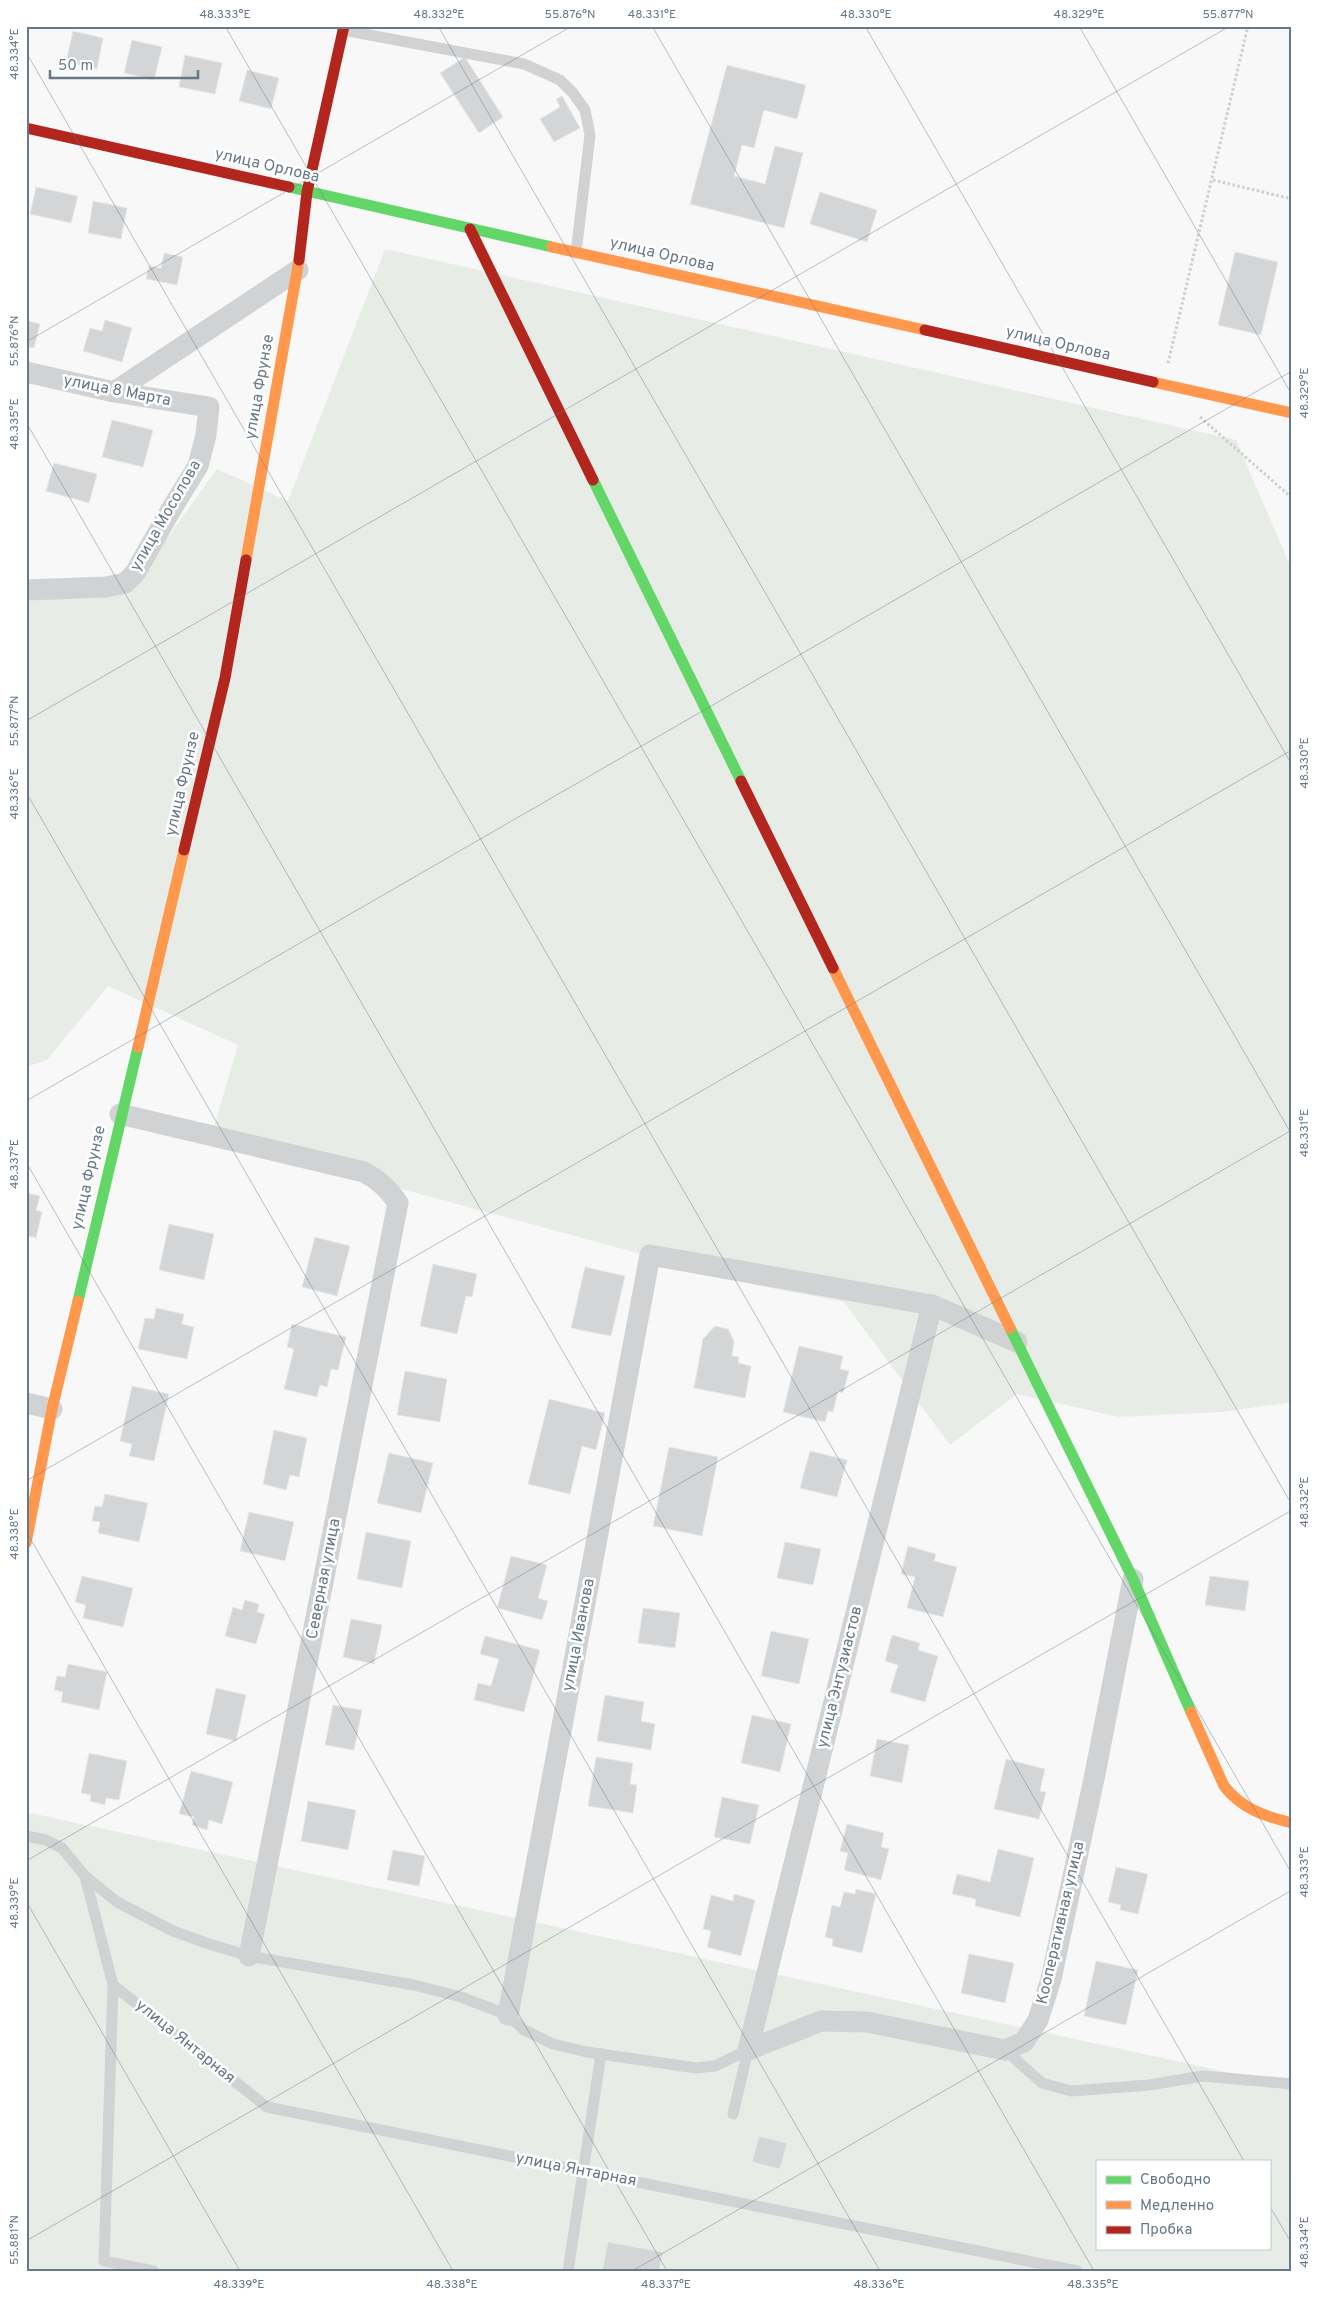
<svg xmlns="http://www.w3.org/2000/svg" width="1318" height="2297" viewBox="0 0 1318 2297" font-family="Overpass,sans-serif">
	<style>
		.green { fill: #e8ece6; fill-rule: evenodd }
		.building { fill: #d4d5d6; stroke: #e8e8e8 }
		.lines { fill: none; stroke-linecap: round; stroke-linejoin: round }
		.path { stroke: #cececf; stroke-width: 3; stroke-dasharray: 2.5 2.5; stroke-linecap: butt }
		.lane { stroke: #d0d2d3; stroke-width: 11 }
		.street { stroke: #d0d2d3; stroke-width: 21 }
		.fast { stroke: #63d668; stroke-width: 11 }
		.slow { stroke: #ff974d; stroke-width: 11 }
		.jam { stroke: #b3261e; stroke-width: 11 }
		.ticks { fill: none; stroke: #677889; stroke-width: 1; stroke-opacity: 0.45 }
		.labels { text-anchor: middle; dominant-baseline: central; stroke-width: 5; stroke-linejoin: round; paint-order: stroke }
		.street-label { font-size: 16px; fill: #677889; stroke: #fff }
		.neatline { fill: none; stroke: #677889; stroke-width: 2 }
		.ticks-label { font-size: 12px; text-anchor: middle; fill: #677889 }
	</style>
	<rect width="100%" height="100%" fill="#f8f8f8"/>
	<g class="green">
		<polygon points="385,249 1236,440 1292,570 1292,1402 1222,1412 1119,1417 1017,1394 950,1445 844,1302 751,1284 211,1137 238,1045 108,986 47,1060 26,1067 26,599 128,593 217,469 288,501"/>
		<path d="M26 1812 1292 2086V2271H26ZM1097 2161H1269V2248H1097Z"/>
	</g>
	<g class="building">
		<polygon points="73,31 103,38 97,69 66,62"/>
		<polygon points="132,40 162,47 154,80 124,73"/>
		<polygon points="185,55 222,63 215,94 179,87"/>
		<polygon points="465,57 503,117 479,133 440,73"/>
		<polygon points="727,65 806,85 797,119 764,110 754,148 742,145 734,176 765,184 775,146 803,153 784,228 690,204"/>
		<polygon points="247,70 279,78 271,109 239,101"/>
		<polygon points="562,96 580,128 554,142 540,119 560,107 556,99"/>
		<polygon points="36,187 78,196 71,223 30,214"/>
		<polygon points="820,192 877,210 867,242 810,224"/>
		<polygon points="93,201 127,208 121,239 88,233"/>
		<polygon points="1235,252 1278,262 1261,335 1218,325"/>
		<polygon points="164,253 183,257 177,285 146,279 149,266 161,268"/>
		<polygon points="26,320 40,324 34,348 26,346"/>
		<polygon points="105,320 132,328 122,362 83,351 90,328 102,331"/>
		<polygon points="112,420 153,430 143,467 102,457"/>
		<polygon points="54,463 97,474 89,503 46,491"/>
		<polygon points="26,1193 40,1196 36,1210 42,1212 36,1238 26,1235"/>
		<polygon points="169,1224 214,1234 204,1280 159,1270"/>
		<polygon points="315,1237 350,1246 337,1296 302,1287"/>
		<polygon points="433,1264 477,1274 472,1297 466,1296 457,1334 420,1326"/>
		<polygon points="585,1267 625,1276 611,1336 571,1328"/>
		<polygon points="156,1308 184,1314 182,1324 194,1327 187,1359 138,1349 145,1318 154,1319"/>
		<polygon points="292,1324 346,1337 338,1370 331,1369 327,1387 320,1385 317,1397 284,1389 294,1349 287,1347"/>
		<polygon points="715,1326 728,1329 734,1341 732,1356 739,1357 738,1363 751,1366 745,1398 694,1388 703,1339"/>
		<polygon points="799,1346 843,1356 840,1369 849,1371 843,1393 838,1391 833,1412 828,1411 825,1422 783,1412"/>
		<polygon points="405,1371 447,1379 440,1422 397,1415"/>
		<polygon points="132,1386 169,1394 154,1461 129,1456 132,1444 120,1441"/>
		<polygon points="549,1399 605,1413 596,1450 582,1446 570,1494 528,1484"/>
		<polygon points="274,1430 307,1438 299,1477 290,1475 286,1490 263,1484"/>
		<polygon points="669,1447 718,1457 702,1536 653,1526"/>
		<polygon points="810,1451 847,1460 837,1497 800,1488"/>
		<polygon points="389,1453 433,1463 421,1513 377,1503"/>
		<polygon points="105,1494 148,1503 139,1542 98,1533 100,1522 92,1521 95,1506 102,1507"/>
		<polygon points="249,1512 294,1522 285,1561 240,1551"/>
		<polygon points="366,1532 411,1541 402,1588 357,1579"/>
		<polygon points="785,1542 821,1549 813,1585 777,1578"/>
		<polygon points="908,1546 936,1554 934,1561 957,1567 943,1617 907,1608 915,1577 901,1574"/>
		<polygon points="511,1556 547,1565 538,1598 548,1601 542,1620 497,1608"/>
		<polygon points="82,1576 133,1588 123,1627 83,1618 86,1605 75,1602"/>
		<polygon points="1210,1576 1249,1581 1245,1611 1205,1605"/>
		<polygon points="245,1600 259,1604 257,1612 265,1614 256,1644 225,1636 233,1607 242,1610"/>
		<polygon points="643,1608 680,1613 675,1648 638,1643"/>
		<polygon points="351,1619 382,1625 374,1664 343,1657"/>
		<polygon points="771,1631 809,1639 799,1684 761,1676"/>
		<polygon points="892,1635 920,1643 918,1650 938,1656 925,1702 890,1692 898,1665 885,1661"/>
		<polygon points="485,1636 540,1650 524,1712 474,1700 478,1683 491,1686 499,1659 480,1654"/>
		<polygon points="68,1664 107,1672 99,1710 61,1702 63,1692 54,1690 57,1676 65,1677"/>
		<polygon points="216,1688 246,1695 236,1741 206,1734"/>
		<polygon points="605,1695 644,1702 641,1721 655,1724 651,1750 597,1741"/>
		<polygon points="333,1705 362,1710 354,1750 325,1745"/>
		<polygon points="752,1715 791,1724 780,1772 741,1763"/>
		<polygon points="877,1739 909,1745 902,1783 870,1776"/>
		<polygon points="89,1753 127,1761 119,1800 106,1798 105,1805 90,1801 91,1795 81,1793"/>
		<polygon points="596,1757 633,1763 630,1784 637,1785 633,1813 588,1806"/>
		<polygon points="1006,1759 1045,1769 1040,1791 1046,1792 1039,1819 994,1809"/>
		<polygon points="191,1771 233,1782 222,1824 209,1820 207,1830 192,1825 194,1817 179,1814"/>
		<polygon points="722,1797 759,1805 750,1844 714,1837"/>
		<polygon points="308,1801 356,1810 348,1850 301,1841"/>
		<polygon points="847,1824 884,1833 881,1847 889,1849 881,1880 844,1870 848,1853 840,1851"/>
		<polygon points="998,1849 1034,1858 1020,1917 975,1906 976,1899 952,1894 957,1874 990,1882"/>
		<polygon points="393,1850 425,1856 419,1886 387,1880"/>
		<polygon points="1116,1867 1148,1874 1138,1914 1120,1910 1121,1905 1108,1902"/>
		<polygon points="856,1889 876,1894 862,1953 832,1946 833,1939 825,1937 832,1905 840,1907 844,1892 855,1894"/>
		<polygon points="734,1894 755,1900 741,1956 707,1947 711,1931 703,1929 711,1895 733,1901"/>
		<polygon points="969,1954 1014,1963 1005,2003 961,1993"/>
		<polygon points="1096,1961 1138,1970 1126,2025 1084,2016"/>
		<polygon points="759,2136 787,2143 780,2169 752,2162"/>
		<polygon points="608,2242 663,2252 659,2271 602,2271"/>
	</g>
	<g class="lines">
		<g class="path">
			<polyline points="1213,180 1292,199"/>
			<polyline points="1168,363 1248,26"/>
			<polyline points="1200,417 1292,498"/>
		</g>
		<g class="lane">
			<polyline points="343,30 524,64 560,80 573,93 585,110 590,135 576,253"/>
			<polyline points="26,1836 46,1840 62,1848 85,1876 117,1902 173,1931 209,1944 249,1956 414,1985 461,1997 508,2015 524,2030 553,2044 587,2052 696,2068 715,2066 748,2050"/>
			<polyline points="85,1876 113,1985 104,2261 154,2271"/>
			<polyline points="113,1985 267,2107 1077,2271"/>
			<polyline points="1005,2050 1042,2083 1071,2091 1149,2085 1203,2076 1292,2084"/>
			<polyline points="733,2114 748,2050"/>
			<polyline points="568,2271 601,2054"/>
		</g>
		<g class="street">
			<polyline points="26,372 114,392 209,407 206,435 198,466 172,508 135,573 125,583 106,587 26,590"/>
			<polyline points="114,392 298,270"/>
			<path d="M120 1114 364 1172C379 1180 389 1189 398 1203L249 1956"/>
			<polyline points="26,1403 52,1409"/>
			<polyline points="508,2015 650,1255 932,1305 1017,1342"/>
			<polyline points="748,2050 932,1305"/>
			<polyline points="748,2050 821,2021 867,2022 1005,2050 1024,2042 1038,2020 1051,1979 1095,1774 1133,1579"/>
		</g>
		<g class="fast">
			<polyline points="289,187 552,247"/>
			<polyline points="593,480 741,781"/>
			<polyline points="78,1301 138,1047"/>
			<polyline points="1010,1328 1133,1579 1191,1712"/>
		</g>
		<g class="slow">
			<polyline points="552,247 925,330"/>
			<polyline points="1153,382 1292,413"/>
			<polyline points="246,560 299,260"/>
			<polyline points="833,968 1010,1328"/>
			<polyline points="138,1047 184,850"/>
			<polyline points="26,1543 52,1409 78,1301"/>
			<path d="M1191 1712 1224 1786C1242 1809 1264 1816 1292 1823"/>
		</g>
		<g class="jam">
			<polyline points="26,128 289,187"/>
			<polyline points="470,229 593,480"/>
			<polyline points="299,260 307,192 344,26"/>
			<polyline points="925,330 1153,382"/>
			<polyline points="741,781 833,968"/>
			<polyline points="184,850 225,678 246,560"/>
		</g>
	</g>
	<path class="ticks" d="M225 26 1292 1874M438 26 1292 1505M652 26 1292 1135M865 26 1292 765M1079 26 1292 395M26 52 1244 2161M26 342 572 26M26 422 1094 2271M26 721 1230 26M26 792 880 2271M26 1101 1292 371M26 1162 667 2271M26 1481 1292 750M26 1531 453 2271M26 1861 1292 1130M26 1901 240 2271M1269 2205 1292 2244M26 2241 1292 1510M632 2271 1292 1890M1290 2271 1292 2270"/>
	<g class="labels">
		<g class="street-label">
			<text transform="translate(267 166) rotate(13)">улица Орлова</text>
			<text transform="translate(662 255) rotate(13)">улица Орлова</text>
			<text transform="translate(1058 344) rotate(13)">улица Орлова</text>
			<text transform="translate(260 387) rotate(-80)">улица Фрунзе</text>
			<text transform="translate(117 391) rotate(11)">улица 8 Марта</text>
			<text transform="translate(166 516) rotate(-60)">улица Мосолова</text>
			<text transform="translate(183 784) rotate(-77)">улица Фрунзе</text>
			<text transform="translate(89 1178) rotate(-77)">улица Фрунзе</text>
			<text transform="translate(324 1579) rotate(-79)">Северная улица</text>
			<text transform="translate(579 1635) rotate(-79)">улица Иванова</text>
			<text transform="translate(840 1677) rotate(-76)">улица Энтузиастов</text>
			<text transform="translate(1061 1923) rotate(-77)">Кооперативная улица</text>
			<text transform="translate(185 2042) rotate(39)">улица Янтарная</text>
			<text transform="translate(576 2170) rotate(11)">улица Янтарная</text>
		</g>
	</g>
	<rect width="1318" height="2297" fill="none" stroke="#ffffff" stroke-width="55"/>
	<rect x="1096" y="2160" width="175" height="90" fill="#ffffff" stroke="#c2c9d0"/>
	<rect x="1106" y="2176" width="25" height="8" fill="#63d668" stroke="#c2c9d0"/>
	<text x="1140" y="2184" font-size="15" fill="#677889">Свободно</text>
	<rect x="1106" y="2201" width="25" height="8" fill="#ff974d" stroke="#c2c9d0"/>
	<text x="1140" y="2210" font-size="15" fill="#677889">Медленно</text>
	<rect x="1106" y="2226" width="25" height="8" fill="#b3261e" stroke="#c2c9d0"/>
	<text x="1140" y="2234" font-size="15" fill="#677889">Пробка</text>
	<path d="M50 70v8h148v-8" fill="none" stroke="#677889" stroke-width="2.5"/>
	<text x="58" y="70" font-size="15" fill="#677889" stroke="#ffffff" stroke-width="4" paint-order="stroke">50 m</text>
	<rect x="28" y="28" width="1262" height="2242" class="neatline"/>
	<g class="ticks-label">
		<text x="225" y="18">48.333°E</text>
		<text x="439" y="18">48.332°E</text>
		<text x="570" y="18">55.876°N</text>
		<text x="652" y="18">48.331°E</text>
		<text x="866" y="18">48.330°E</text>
		<text x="1079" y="18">48.329°E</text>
		<text x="1228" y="18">55.877°N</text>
		<text transform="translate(14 54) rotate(-90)" y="4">48.334°E</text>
		<text transform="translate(14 341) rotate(-90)" y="4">55.876°N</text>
		<text transform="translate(1304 393) rotate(-90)" y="4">48.329°E</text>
		<text transform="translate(14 424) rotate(-90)" y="4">48.335°E</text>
		<text transform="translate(14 721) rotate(-90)" y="4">55.877°N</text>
		<text transform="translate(1304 763) rotate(-90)" y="4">48.330°E</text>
		<text transform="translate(14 794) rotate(-90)" y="4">48.336°E</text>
		<text transform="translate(1304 1133) rotate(-90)" y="4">48.331°E</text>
		<text transform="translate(14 1164) rotate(-90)" y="4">48.337°E</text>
		<text transform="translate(1304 1502) rotate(-90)" y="4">48.332°E</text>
		<text transform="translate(14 1534) rotate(-90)" y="4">48.338°E</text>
		<text transform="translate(1304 1872) rotate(-90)" y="4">48.333°E</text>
		<text transform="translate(14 1903) rotate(-90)" y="4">48.339°E</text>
		<text transform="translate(14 2240) rotate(-90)" y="4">55.881°N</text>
		<text transform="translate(1304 2242) rotate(-90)" y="4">48.334°E</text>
		<text x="239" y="2288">48.339°E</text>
		<text x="452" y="2288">48.338°E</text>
		<text x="666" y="2288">48.337°E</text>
		<text x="879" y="2288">48.336°E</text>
		<text x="1093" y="2288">48.335°E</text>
	</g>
</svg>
